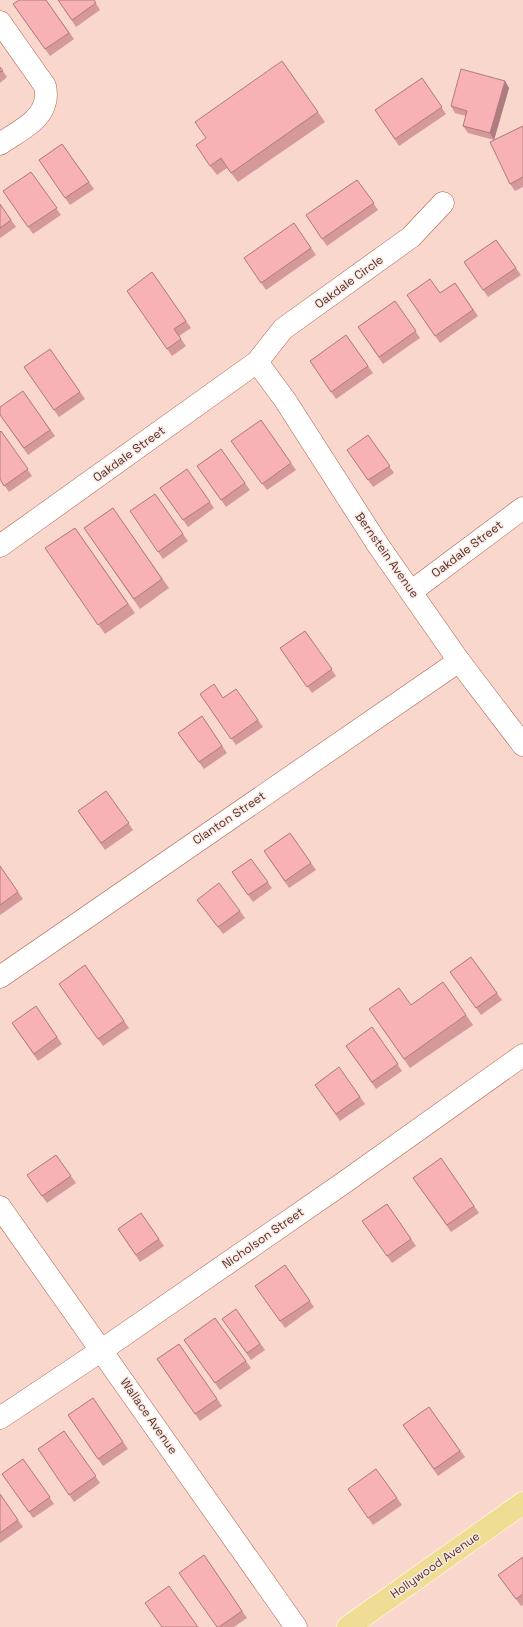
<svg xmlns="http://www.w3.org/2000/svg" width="523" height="1627" viewBox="0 0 523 1627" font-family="'Space Grotesk',sans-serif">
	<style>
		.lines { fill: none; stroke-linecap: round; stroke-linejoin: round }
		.minor-casing { stroke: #ac604b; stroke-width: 23 }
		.major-casing { stroke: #fff; stroke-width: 23 }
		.minor { stroke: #fff; stroke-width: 22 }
		.major { stroke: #eedd92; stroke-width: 22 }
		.wall { fill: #d5989b }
		.shaded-wall { fill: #ae7c7e }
		.building { fill: #f8b1b4; stroke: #ae7c7e }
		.labels { text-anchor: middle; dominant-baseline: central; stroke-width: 3; stroke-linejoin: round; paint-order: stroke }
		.street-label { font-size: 12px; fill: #543229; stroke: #fbe9e4 }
	</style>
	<rect width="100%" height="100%" fill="#fad7cd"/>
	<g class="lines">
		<defs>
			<g id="minor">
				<path d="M0 22 45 86C46 92 47 97 45 102 41 122 15 133 0 144"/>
				<polyline points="257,362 285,400 378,545 459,661 523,745"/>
				<polyline points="0,546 257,362 283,329 411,237 443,203"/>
				<polyline points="412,591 523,508"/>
				<polyline points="0,977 459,661"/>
				<polyline points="0,1207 296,1627"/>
				<polyline points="0,1418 102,1350 342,1184 523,1055"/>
			</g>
			<polyline id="major" points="348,1627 523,1503"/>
		</defs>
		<use href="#minor" class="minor-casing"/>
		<use href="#major" class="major-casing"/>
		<use href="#minor" class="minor"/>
		<use href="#major" class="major"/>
	</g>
	<g class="wall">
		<polygon points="46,0 74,39 50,56 13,4"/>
		<polygon points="58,0 94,0 100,10 76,27"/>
		<polygon points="282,61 325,122 238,182 227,168 217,175 210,166 206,138"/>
		<polygon points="0,67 7,77 0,83"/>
		<polygon points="422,78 446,114 399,146 375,110"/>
		<polygon points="505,81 509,88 494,140 523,126 523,187 515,191 510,184 494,140 468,133 463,126 466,116 455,113 451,106"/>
		<polygon points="62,144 94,189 70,205 39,160"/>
		<polygon points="31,172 61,215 33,234 3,191"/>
		<polygon points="357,180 378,210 327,246 306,215"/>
		<polygon points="0,204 16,227 0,238"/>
		<polygon points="294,223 316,255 266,290 244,258"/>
		<polygon points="496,240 521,275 488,297 464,262"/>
		<polygon points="152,272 191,328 179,336 186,346 172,356 127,291"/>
		<polygon points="455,283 478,316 440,343 407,295 440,293"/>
		<polygon points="395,301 420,338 383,364 358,327"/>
		<polygon points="346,335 373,373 336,399 310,361"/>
		<polygon points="50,349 85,399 59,417 24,367"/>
		<polygon points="23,391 55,436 28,455 0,415"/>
		<polygon points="261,420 296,470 267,490 231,441"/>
		<polygon points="1,431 32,476 9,492 0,479"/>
		<polygon points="368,435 394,473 373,487 347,450"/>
		<polygon points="221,449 250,490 226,507 197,466"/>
		<polygon points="187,469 214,508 188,527 160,488"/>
		<polygon points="155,494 188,541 163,559 130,511"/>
		<polygon points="113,508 169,588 140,609 84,528"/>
		<polygon points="75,528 135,613 105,634 45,548"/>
		<polygon points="305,631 336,676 312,693 280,648"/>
		<polygon points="236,689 263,727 236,745 200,694 223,698"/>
		<polygon points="202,716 227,753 204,769 178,733"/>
		<polygon points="106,791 133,830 105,850 78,811"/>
		<polygon points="290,833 316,870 289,888 264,851"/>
		<polygon points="251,859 272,888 253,902 232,872"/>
		<polygon points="0,866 23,899 0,915"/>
		<polygon points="197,900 240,911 245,918 223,934"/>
		<polygon points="471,957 502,1000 481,1015 450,972"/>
		<polygon points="85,965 129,1028 103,1046 59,984"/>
		<polygon points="443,982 473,1025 410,1068 369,1009 411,1005"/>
		<polygon points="36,1006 62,1044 38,1061 12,1023"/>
		<polygon points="372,1027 402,1071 376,1089 346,1046"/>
		<polygon points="339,1067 365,1104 340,1121 315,1085"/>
		<polygon points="56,1155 76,1183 47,1203 27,1175"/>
		<polygon points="441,1158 479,1213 451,1232 413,1178"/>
		<polygon points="387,1204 416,1246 392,1263 362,1221"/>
		<polygon points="141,1213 164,1246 140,1262 118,1229"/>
		<polygon points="285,1265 314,1307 285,1328 255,1286"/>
		<polygon points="236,1309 265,1350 251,1360 222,1319"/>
		<polygon points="215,1318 251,1368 220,1390 184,1340"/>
		<polygon points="179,1344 222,1406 200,1421 157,1359"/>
		<polygon points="93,1398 128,1449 103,1466 68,1415"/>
		<polygon points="429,1407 465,1457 438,1476 403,1425"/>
		<polygon points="64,1431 100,1483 74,1502 38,1449"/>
		<polygon points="23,1459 54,1504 33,1518 2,1474"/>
		<polygon points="376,1469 402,1505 373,1525 348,1489"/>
		<polygon points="0,1494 23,1527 0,1543"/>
		<polygon points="204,1555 247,1618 234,1627 217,1627"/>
		<polygon points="523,1557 523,1605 521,1606 498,1575"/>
	</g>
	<polygon class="shaded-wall" points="505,81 509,88 494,140 490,133"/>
	<g class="building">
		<polygon points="19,0 46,0 69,33 45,49 13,4"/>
		<polygon points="58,0 94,0 96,3 72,20"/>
		<polygon points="282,61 318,112 231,173 221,158 210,166 196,145 206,138 195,122"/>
		<polygon points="0,67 3,71 0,72"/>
		<polygon points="461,69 505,81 490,133 463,126 467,111 451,106"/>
		<polygon points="422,78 442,107 395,139 375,110"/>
		<polygon points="523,126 523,177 510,184 490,142"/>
		<polygon points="62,144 89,182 65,198 39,160"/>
		<polygon points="31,172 57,208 28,227 3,191"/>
		<polygon points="357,180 374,203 322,239 306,215"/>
		<polygon points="0,204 11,220 0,228"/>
		<polygon points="294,223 311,248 261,283 244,258"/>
		<polygon points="496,240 516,268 483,290 464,262"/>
		<polygon points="152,272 186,321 174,329 181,339 167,349 127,291"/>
		<polygon points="430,279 440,293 455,283 473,310 435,336 407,295"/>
		<polygon points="395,301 416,331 379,357 358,327"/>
		<polygon points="346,335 368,366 331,392 310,361"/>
		<polygon points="50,349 80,392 54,410 24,367"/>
		<polygon points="23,391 50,430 24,448 0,415 0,407"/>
		<polygon points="261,420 291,463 262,484 231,441"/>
		<polygon points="1,431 28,469 4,486 0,479 0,432"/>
		<polygon points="368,435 390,466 368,480 347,450"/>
		<polygon points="221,449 245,483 221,500 197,466"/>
		<polygon points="187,469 210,502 183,520 160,488"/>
		<polygon points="155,494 183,534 158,552 130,511"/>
		<polygon points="113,508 162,579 134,599 84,528"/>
		<polygon points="75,528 128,604 98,625 45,548"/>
		<polygon points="305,631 332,669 307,687 280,648"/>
		<polygon points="214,684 223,698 236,689 258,720 231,739 200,694"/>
		<polygon points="202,716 222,746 199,762 178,733"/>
		<polygon points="106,791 129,823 101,843 78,811"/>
		<polygon points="290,833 311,863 285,881 264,851"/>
		<polygon points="251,859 268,882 248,895 232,872"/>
		<polygon points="0,866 18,892 0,905"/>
		<polygon points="219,883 240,911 218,927 197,900"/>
		<polygon points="471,957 497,993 476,1008 450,972"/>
		<polygon points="85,965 124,1021 98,1039 59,984"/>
		<polygon points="443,982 466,1015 404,1059 369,1009 399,988 411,1005"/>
		<polygon points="36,1006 57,1037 34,1054 12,1023"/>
		<polygon points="372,1027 398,1064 372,1082 346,1046"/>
		<polygon points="339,1067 360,1097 336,1114 315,1085"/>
		<polygon points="56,1155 71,1176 42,1196 27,1175"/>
		<polygon points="441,1158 474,1206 447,1225 413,1178"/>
		<polygon points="387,1204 411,1239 387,1256 362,1221"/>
		<polygon points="141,1213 159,1239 136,1255 118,1229"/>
		<polygon points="285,1265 310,1301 280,1321 255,1286"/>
		<polygon points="236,1309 260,1344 247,1353 222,1319"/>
		<polygon points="215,1318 246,1361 215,1383 184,1340"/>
		<polygon points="179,1344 217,1399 195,1414 157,1359"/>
		<polygon points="93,1398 123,1442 98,1459 68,1415"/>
		<polygon points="429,1407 460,1451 434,1469 403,1425"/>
		<polygon points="64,1431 96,1476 69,1495 38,1449"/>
		<polygon points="23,1459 50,1497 29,1512 2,1474"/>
		<polygon points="376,1469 397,1498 368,1518 348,1489"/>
		<polygon points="0,1494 18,1520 0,1533"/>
		<polygon points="204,1555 242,1611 219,1627 217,1627 179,1573"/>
		<polygon points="523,1557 523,1594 516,1599 498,1575"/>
		<polygon points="169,1586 198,1627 162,1627 145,1603"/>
	</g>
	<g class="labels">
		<g class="street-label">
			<text transform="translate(349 282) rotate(-36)">Oakdale Circle</text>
			<text transform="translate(129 454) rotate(-36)">Oakdale Street</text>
			<text transform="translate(467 549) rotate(-37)">Oakdale Street</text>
			<text transform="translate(387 555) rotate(55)">Bernstein Avenue</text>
			<text transform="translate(229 818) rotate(-34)">Clanton Street</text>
			<text transform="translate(263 1238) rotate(-35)">Nicholson Street</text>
			<text transform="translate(149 1416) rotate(55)">Wallace Avenue</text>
			<text transform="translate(435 1565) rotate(-35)">Hollywood Avenue</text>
		</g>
	</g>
</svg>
